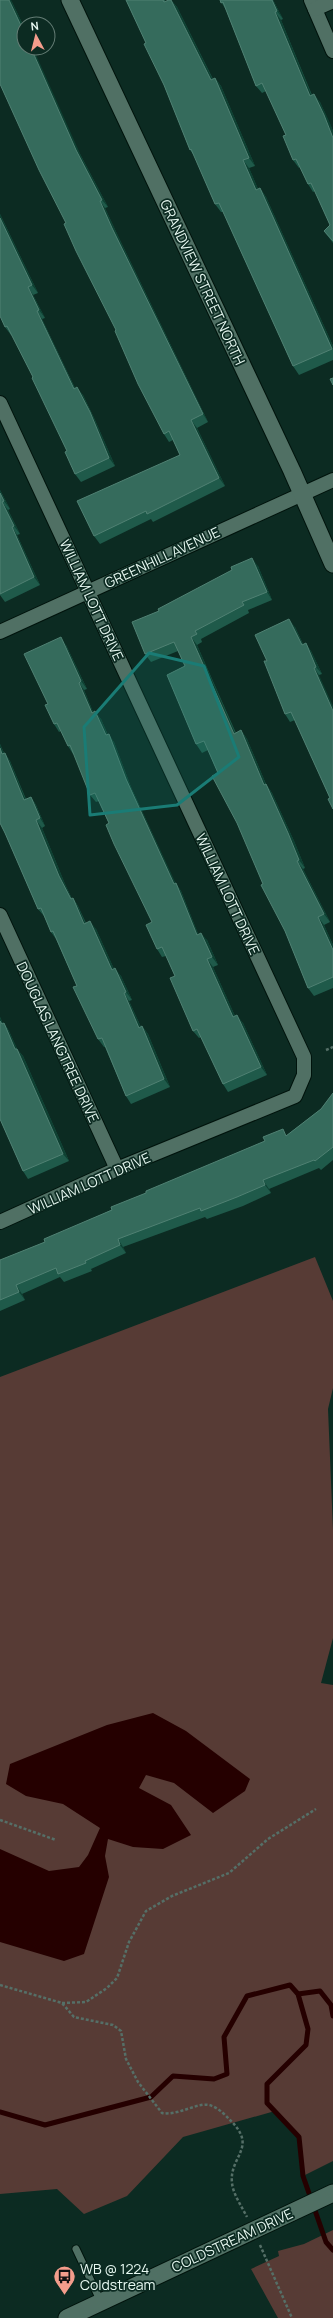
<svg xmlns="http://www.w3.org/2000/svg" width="333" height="2318" viewBox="0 0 333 2318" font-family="Manrope,sans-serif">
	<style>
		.green { fill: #573b35 }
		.water { fill: #250000 }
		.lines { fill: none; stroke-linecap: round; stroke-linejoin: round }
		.stream { stroke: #250000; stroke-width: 5 }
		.service-casing { stroke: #00130c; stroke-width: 9 }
		.minor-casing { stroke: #00130c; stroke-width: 16 }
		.tertiary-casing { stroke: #00130c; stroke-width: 19 }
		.path { stroke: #556f67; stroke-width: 2.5; stroke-dasharray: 3 2; stroke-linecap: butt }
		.service { stroke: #507064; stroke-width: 7 }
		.minor { stroke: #507064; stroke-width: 14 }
		.tertiary { stroke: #507064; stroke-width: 17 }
		.wall { fill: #1f5a4a }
		.shaded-wall { fill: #0e4032 }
		.building { fill: #356b5c; stroke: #508173 }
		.marked { fill: #1a7c75; fill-opacity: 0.2; stroke: #1a7c75; stroke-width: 3; stroke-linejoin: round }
		.labels { text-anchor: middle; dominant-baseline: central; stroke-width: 3.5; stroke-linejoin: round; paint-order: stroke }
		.street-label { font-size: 14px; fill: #e7f8f1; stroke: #0c2b22 }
		.poi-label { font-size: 14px; fill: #e7f8f1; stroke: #0c2b22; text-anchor: start }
	</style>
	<rect width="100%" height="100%" fill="#0c2b22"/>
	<g class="green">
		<polygon points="315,1257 333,1301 333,1388 328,1409 333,1530 333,1638 321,1683 333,1685 333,2161 303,2176 299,2137 275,2111 183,2137 127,2196 84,2214 57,2189 0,2194 0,1377"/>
		<polygon points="333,2230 333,2318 278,2318 251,2269 279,2256 278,2251 304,2244"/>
	</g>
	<polygon class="water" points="153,1713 186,1731 250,1779 245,1791 213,1813 174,1783 146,1775 139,1788 171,1805 191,1835 163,1849 133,1847 108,1839 105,1856 109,1877 84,1954 64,1961 0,1942 0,1849 49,1871 79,1867 88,1855 100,1828 63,1804 26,1796 6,1784 10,1764 107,1725"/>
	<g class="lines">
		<g class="stream">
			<polyline points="298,1994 320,1991 331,2005 333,2016"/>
			<polyline points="0,2112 45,2125 151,2097 173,2076 214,2079 227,2074 224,2037 247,1996 290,1985 298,1994 308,2029 306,2045 267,2084 267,2103 299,2137 303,2176 326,2242 333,2250"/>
		</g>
		<defs>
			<polyline id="service" points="76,2249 101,2302"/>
			<g id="minor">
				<polyline points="311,0 333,51"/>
				<polyline points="315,9 333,1"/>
				<polyline points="0,403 304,1057 304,1075 295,1096 117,1169 0,1222"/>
				<polyline points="0,632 333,480"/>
				<polyline points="0,915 117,1169"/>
			</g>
			<g id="tertiary">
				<polyline points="70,0 292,471 333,564"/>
				<polyline points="67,2318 333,2193"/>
			</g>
		</defs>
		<use href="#service" class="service-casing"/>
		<use href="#minor" class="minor-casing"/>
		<use href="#tertiary" class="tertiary-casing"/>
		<g class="path">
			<polyline points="326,1050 333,1047"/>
			<polyline points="0,1820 56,1840"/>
			<path d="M0 1985 62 2003 74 2017 113 2025 121 2031 126 2059 138 2082 162 2113C180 2116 200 2100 212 2106 220 2109 226 2116 231 2121 258 2148 229 2156 232 2183 233 2194 242 2207 247 2217"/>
			<polyline points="62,2003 86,2002 107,1988 117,1978 129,1942 146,1911 172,1896 229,1873 268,1839 316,1809"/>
			<polyline points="260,2245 292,2318"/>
		</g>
		<use href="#service" class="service"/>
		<use href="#minor" class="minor"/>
		<use href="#tertiary" class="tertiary"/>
	</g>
	<g class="wall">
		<polygon points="11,0 24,27 24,48 108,207 105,208 118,236 208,422 197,428 225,486 153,522 151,519 100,544 94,536 180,455 173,440 169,442 164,434 116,330 66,223"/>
		<polygon points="126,0 165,0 165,1 171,0 177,7 213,79 215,78 221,86 255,166 249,168 258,189 260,188 266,197 333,346 333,360 299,375 293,366 223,212 221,212 215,204 195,157 190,150 164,85 146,43"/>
		<polygon points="220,0 273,0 283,19 281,20 312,95 320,102 333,131 333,243 324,231 330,225 315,191 313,192 308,184 300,167 299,168 293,160 286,135 266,91 262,93 256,86 226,10"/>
		<polygon points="0,214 38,293 33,295 45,318 42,319 75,388 83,395 95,420 115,466 81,482 75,474 67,451 33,377 12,334 11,335 5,327"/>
		<polygon points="0,490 10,509 8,510 20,534 17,535 40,585 5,602 0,595"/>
		<polygon points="258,566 272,600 248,610 249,613 201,639 202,642 197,645 236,733 241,730 247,739 266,784 272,793 294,841 305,868 303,869 330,922 324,925 333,945 333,988 314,996 308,988 285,931 263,884 218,773 208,750 202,753 196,744 185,666 178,651 151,662 145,654 159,611"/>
		<polygon points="295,627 303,644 311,651 322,674 319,675 330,798 295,720 290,722 285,714 267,661"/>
		<polygon points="66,645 87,689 84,690 93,712 101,719 108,735 114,742 131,787 175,883 181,891 198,934 207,940 218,965 213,967 235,1016 243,1023 267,1075 228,1092 223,1084 201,1037 199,1038 193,1031 175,976 166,956 162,957 157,949 152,922 99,801 96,802 90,795 74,754 73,754 68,746 61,731 59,732 54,724 48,704"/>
		<polygon points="0,744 4,753 10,761 26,799 31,797 36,805 45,826 42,828 65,884 72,899 73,898 78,906 86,923 96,929 114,969 121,976 132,1000 129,1001 141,1027 142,1026 148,1034 170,1087 131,1104 126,1096 105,1047 104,1047 98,1039 77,986 56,939 51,932 44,916 38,909 5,833 0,823"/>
		<polygon points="0,1017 3,1024 4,1023 9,1031 17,1049 23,1056 69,1161 28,1179 23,1171 0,1119"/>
		<polygon points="333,1093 333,1160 321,1170 319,1168 269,1189 271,1193 243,1206 207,1219 205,1217 123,1247 126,1253 91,1269 92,1271 64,1282 60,1277 22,1294 25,1300 0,1311 0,1260 45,1242 146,1193 287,1135 321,1109"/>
	</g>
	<g class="shaded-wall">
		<polygon points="9,0 11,0 24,27 24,32"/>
		<polygon points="171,0 177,7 217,88 211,80"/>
		<polygon points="272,0 273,0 283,19 277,11"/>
		<polygon points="275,12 281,20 315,104 310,96"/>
		<polygon points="31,48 33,48 82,158 108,207 102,200 76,150"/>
		<polygon points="215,78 221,86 255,166 249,158"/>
		<polygon points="314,94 320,102 330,123 333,131 333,138"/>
		<polygon points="243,160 249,168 262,198 256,190"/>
		<polygon points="260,188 266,197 333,346 333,350"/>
		<polygon points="100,201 105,208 118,236 208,422 203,414 112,228"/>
		<polygon points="0,214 38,293 32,285 0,218"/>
		<polygon points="28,287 33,295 45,318 39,310"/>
		<polygon points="37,311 42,319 79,397 74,389"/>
		<polygon points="77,387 83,395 95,420 115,466 109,458"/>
		<polygon points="191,420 197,428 225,486 219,478"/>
		<polygon points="0,490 10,509 4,501 0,493"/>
		<polygon points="2,502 8,510 20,534 14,526"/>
		<polygon points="12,527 17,535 40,585 34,577"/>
		<polygon points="252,558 258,566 272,600 267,592"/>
		<polygon points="289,619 295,627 307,653 302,645"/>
		<polygon points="61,637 66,645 87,689 81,681"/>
		<polygon points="191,637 197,645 239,742 234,734"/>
		<polygon points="306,643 311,651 322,674 316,667"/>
		<polygon points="314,668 319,675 333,706 333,711"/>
		<polygon points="79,683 84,690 97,721 92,713"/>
		<polygon points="95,711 101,719 111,743 106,735"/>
		<polygon points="241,730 247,739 270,794 264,785"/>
		<polygon points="109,734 114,742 131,787 178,888 176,883 181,891 202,943 197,935 126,779"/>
		<polygon points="0,744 8,762 2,754 0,748"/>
		<polygon points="5,753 10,761 29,808 24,800"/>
		<polygon points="266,784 272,793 294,841 305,868 299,860"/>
		<polygon points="31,797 36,805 45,826 40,818"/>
		<polygon points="36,820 42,828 65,884 76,907 71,899 59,876"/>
		<polygon points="297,861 303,869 330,922 324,914"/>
		<polygon points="73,898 78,906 89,932 84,924"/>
		<polygon points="318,917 324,925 333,945 333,950"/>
		<polygon points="90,921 96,929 118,978 112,970"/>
		<polygon points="201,933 207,940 218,965 212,957"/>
		<polygon points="207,959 213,967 239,1025 233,1017"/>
		<polygon points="115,968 121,976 132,1000 126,992"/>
		<polygon points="124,993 129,1001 145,1036 139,1028"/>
		<polygon points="237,1015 243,1023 267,1075 261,1067"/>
		<polygon points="0,1017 7,1032 0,1021"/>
		<polygon points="4,1023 9,1031 21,1057 15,1049"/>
		<polygon points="142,1026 148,1034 170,1087 164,1079"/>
		<polygon points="17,1049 23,1056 69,1161 63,1154"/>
		<polygon points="263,1180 269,1189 271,1193 265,1185"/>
		<polygon points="118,1239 123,1247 126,1253 120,1245"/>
		<polygon points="16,1285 22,1294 25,1300 19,1292"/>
	</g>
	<g class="building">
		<polygon points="0,0 9,0 24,32 24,48 31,48 76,150 102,200 100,201 112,228 203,414 191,420 219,478 147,514 146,511 94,536 77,501 180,455 169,431 164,434 138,384 115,331 116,330 76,251 64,224 66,223 39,170 0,84"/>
		<polygon points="126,0 163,0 164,2 169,0 171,0 211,80 215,78 249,158 243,160 256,190 260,188 332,349 293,366 219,203 215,204 191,149 190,150 164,85 144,44 146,43"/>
		<polygon points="220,0 272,0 277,11 275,12 310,96 314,94 324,115 333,138 333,241 324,231 330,225 311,183 308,184 296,159 293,160 283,136 286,135 262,83 256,86 223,2 221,3"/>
		<polygon points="0,218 32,285 28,287 39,310 37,311 74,389 77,387 90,412 109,458 75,474 65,452 67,451 32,378 33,377 7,326 5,327 0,316"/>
		<polygon points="333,378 333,385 330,379"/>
		<polygon points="0,493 4,501 2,502 14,526 12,527 34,577 0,594"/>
		<polygon points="252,558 267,592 242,602 244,605 195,631 197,634 191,637 234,734 241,730 264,785 266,784 288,833 299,860 297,861 324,914 318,917 333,950 333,977 308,988 285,931 261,885 263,884 237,823 212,776 218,773 204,741 196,744 167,675 185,666 174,642 145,654 132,622 159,611 158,609 232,570 231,567"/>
		<polygon points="289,619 302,645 306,643 316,667 314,668 333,711 333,809 328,799 330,798 291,712 285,714 264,661 267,661 255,635"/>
		<polygon points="61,637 81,681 79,683 92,713 95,711 106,735 109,734 126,779 174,884 176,883 197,935 201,933 212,957 207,959 233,1017 237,1015 261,1067 223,1084 197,1029 193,1031 170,978 175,976 162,947 157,949 146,925 152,922 114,844 106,825 109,823 95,793 90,795 70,745 68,746 57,723 54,724 45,705 48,704 24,654"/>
		<polygon points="0,748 2,754 5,753 24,800 31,797 40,818 36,820 59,876 71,899 73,898 84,924 90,921 112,970 115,968 126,992 124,993 139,1028 142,1026 164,1079 126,1096 102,1038 98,1039 73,987 77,986 53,931 51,932 41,908 38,909 5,833 0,823"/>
		<polygon points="0,1021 2,1024 4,1023 15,1049 17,1049 63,1154 23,1171 0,1119"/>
		<polygon points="333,1093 333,1147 315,1161 314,1160 263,1180 265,1185 237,1197 201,1211 200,1208 118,1239 120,1245 85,1261 86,1263 58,1274 56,1268 16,1285 19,1292 0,1300 0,1260 45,1242 44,1239 112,1210 111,1207 146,1193 146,1191 265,1141 263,1137 283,1129 286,1136 321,1109"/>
	</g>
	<path class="marked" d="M149 653 204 666 239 757 177 805 90 815 84 727Z"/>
	<defs>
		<symbol id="bus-pin" viewBox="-11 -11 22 30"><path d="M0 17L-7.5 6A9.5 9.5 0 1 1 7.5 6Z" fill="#f49d8c" stroke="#0c2b22"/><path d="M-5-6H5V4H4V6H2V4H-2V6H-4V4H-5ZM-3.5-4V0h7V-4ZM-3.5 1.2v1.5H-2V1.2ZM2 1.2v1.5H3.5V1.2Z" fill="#111"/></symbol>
	</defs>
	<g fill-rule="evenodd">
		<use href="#bus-pin" x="52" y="2264" width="25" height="34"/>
	</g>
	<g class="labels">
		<g class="street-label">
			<text transform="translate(203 282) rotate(65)">GRANDVIEW STREET NORTH</text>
			<text transform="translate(162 557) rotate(-25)">GREENHILL AVENUE</text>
			<text transform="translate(92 600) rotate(65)">WILLIAM LOTT DRIVE</text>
			<text transform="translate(228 894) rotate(65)">WILLIAM LOTT DRIVE</text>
			<text transform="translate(58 1042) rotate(65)">DOUGLAS LANGTREE DRIVE</text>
			<text transform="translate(89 1183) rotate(-24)">WILLIAM LOTT DRIVE</text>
			<text transform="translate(232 2240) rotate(-25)">COLDSTREAM DRIVE</text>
		</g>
		<g class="poi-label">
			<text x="80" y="2268">WB @ 1224<tspan x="80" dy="16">Coldstream</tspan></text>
		</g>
	</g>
	<g transform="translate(36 36) rotate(353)"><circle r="19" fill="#0c2b22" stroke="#647d75"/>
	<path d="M0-3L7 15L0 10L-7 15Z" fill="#f49d8c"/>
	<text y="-6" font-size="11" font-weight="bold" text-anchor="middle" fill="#e7f8f1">N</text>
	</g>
</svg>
